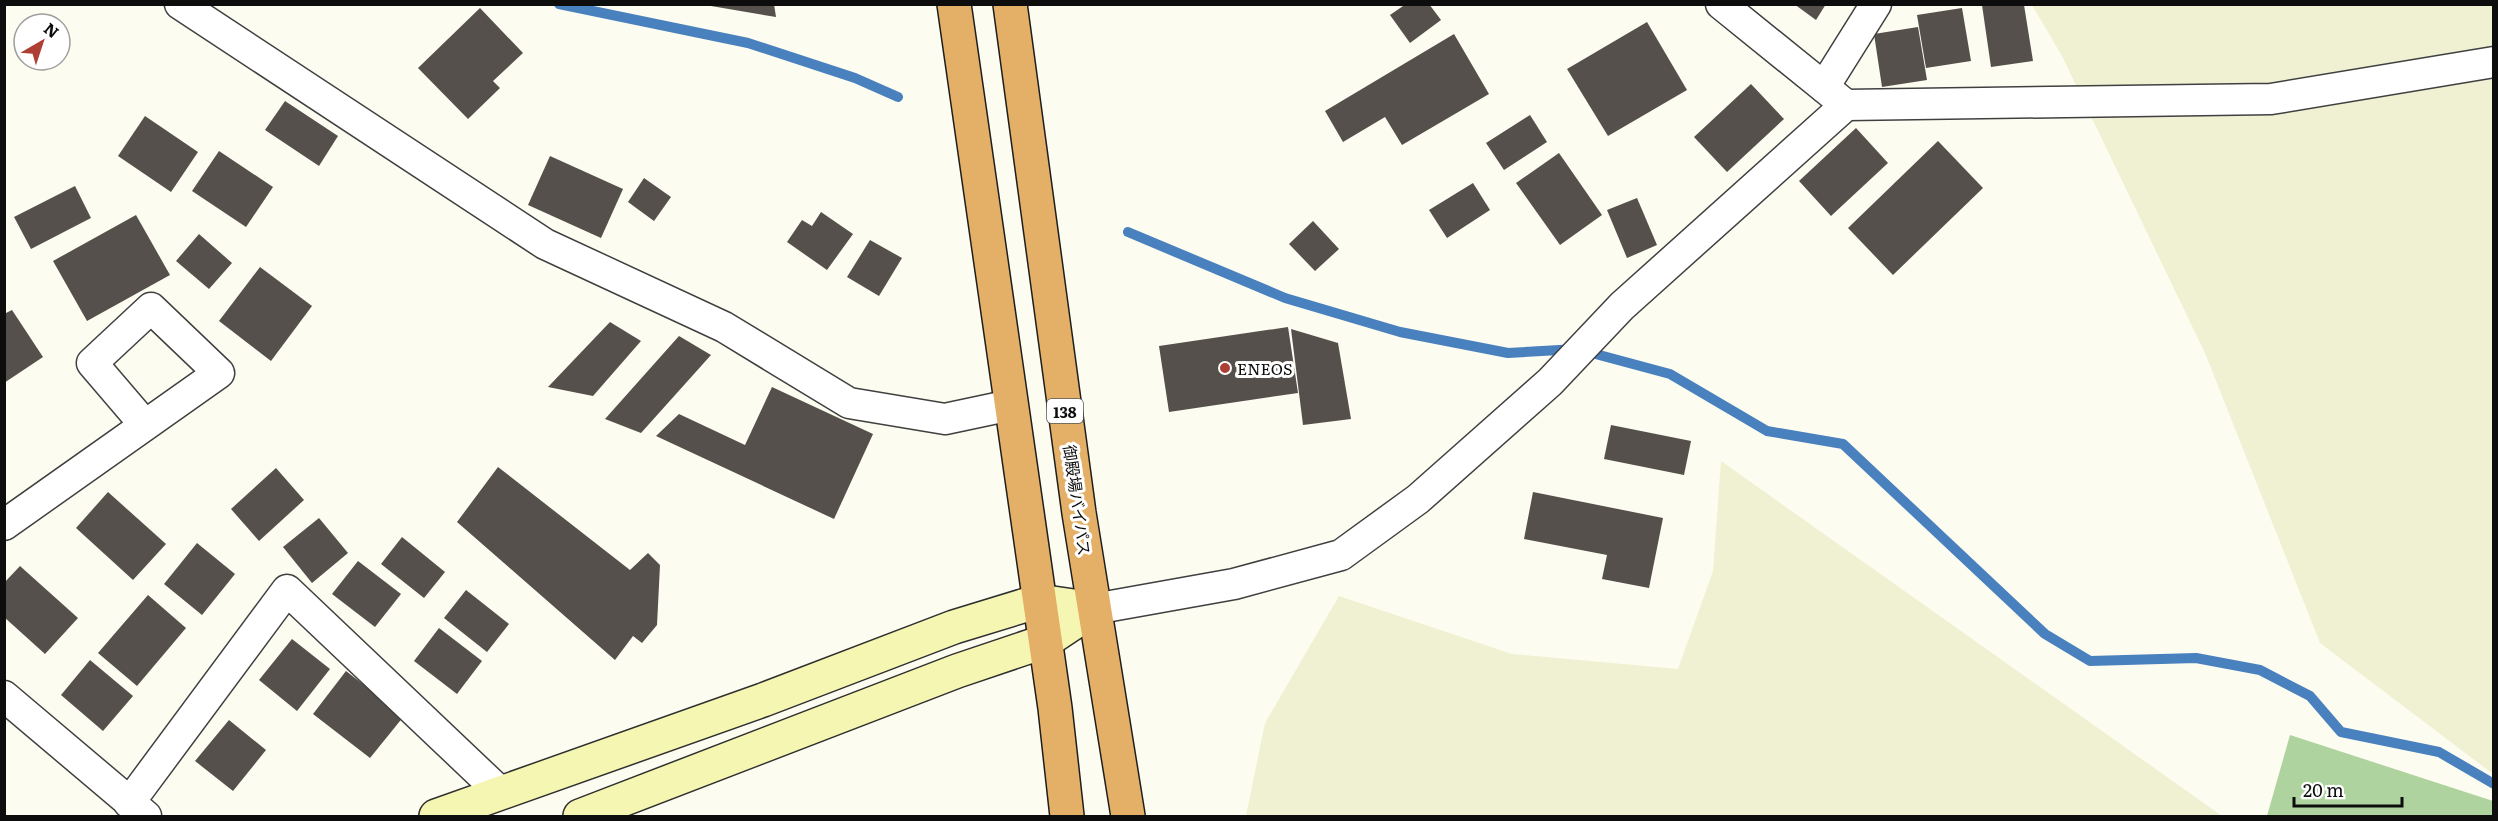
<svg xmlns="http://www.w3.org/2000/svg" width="2498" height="821" viewBox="0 0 2498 821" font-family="Literata,'Noto Sans JP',serif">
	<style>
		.farmland { fill: #eff1d2 }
		.forest { fill: #afd39e }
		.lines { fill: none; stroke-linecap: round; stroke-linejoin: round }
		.stream { stroke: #4980be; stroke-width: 10 }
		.building { fill: #55504b }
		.street-casing { stroke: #404040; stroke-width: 33 }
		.secondary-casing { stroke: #2f2f2f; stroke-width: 36 }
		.highway-casing { stroke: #1e1e1e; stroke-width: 36 }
		.street { stroke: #fff; stroke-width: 30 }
		.secondary { stroke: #f5f6b2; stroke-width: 33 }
		.highway { stroke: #e4b067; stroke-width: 33 }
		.poi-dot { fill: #ae3f35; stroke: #fff; stroke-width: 2 }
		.labels { text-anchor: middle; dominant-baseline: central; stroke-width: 6; stroke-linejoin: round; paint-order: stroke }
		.shield { fill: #fff; stroke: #565656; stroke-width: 1.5 }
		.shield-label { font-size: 15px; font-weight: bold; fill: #0d0d0d }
		.poi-label { font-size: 16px; fill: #0d0d0d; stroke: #fff; text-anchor: start }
		.street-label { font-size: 16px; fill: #0d0d0d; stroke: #fff }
	</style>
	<rect width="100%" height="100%" fill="#fdfcf0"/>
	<g class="farmland">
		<polygon points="2032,5 2493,5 2493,774 2320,643 2205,353 2062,56"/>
		<polygon points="1721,461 2222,816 1246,816 1265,723 1339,596 1512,654 1678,669 1713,571"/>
	</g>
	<polygon class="forest" points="2290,735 2493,801 2493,816 2267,816"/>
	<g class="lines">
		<g class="stream">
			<polyline points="559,4 748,43 855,78 898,97"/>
			<polyline points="1128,232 1285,298 1400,332 1508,353 1577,349 1670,374 1767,431 1843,444 2045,634 2090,661 2196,658 2260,670 2310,696 2341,732 2439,752 2494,784"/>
		</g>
	</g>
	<g class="building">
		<polygon points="711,4 774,4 776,17 711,6"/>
		<polygon points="1406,4 1429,4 1441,20 1410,43 1390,15"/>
		<polygon points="1794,4 1826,4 1816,20"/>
		<polygon points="1982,5 2024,5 2033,61 1991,67"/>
		<polygon points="480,8 523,53 493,81 500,88 468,119 418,68"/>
		<polygon points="1962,8 1971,61 1926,68 1917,15"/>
		<polygon points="1647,22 1687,90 1608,136 1567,69"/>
		<polygon points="1918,27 1927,80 1882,87 1874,34"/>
		<polygon points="1454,34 1489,94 1402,145 1385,117 1343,142 1325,111"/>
		<polygon points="1751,84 1784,119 1727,172 1694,137"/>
		<polygon points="285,101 338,136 319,166 265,130"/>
		<polygon points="1530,115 1547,142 1504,170 1486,143"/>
		<polygon points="145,116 198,152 171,192 118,156"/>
		<polygon points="1856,128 1888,163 1831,216 1799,181"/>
		<polygon points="1938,141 1983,188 1893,275 1848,228"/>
		<polygon points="219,151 273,187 246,227 192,191"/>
		<polygon points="1559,153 1602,215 1560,245 1516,183"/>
		<polygon points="550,156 623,189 601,238 528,205"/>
		<polygon points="644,178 671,197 654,221 628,202"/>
		<polygon points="1473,183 1490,210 1447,238 1429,210"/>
		<polygon points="75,186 91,218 31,249 14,217"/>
		<polygon points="1637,198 1657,245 1627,258 1607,210"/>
		<polygon points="821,212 853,234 827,270 787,242 802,220 812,226"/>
		<polygon points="136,215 170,275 87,321 53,261"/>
		<polygon points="1313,221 1339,249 1315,271 1289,244"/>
		<polygon points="199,234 232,263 209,289 176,261"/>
		<polygon points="870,240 902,258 879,296 847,277"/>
		<polygon points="260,267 312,306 271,361 219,321"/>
		<polygon points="12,310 43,357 4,383 4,314"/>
		<polygon points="610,322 641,341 593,396 548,387"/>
		<polygon points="1288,327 1298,393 1169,412 1159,346"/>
		<polygon points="1291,329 1338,343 1351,419 1303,425"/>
		<polygon points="679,336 711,355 641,433 605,419"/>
		<polygon points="772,387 873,434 834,519 656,436 679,414 745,445"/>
		<polygon points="1611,425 1691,441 1684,475 1604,459"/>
		<polygon points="498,467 630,570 648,553 660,565 657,625 642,643 633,636 615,660 457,522"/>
		<polygon points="276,468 304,500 259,541 231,509"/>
		<polygon points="108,492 166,544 133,580 76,528"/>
		<polygon points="1533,492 1663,518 1649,588 1602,579 1607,555 1524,539"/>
		<polygon points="319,518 348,553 312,583 283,547"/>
		<polygon points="402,537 445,572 424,598 381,564"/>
		<polygon points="197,543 235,574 202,615 164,584"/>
		<polygon points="358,561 401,594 375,627 332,594"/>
		<polygon points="20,566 78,618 45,654 4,617 4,583"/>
		<polygon points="466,590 509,624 487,652 444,618"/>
		<polygon points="148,595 186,628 137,686 98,653"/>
		<polygon points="439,628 482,661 457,694 414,661"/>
		<polygon points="292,639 330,669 297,711 259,680"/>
		<polygon points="90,660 133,696 103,731 61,695"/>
		<polygon points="346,671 404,716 370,758 313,714"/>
		<polygon points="229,720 266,750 233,791 195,761"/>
	</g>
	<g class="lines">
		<defs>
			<g id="street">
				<polyline points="180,4 545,244 724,327 849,403 945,419 1011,405"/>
				<polyline points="1721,4 1846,105 2271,99 2494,62"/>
				<polyline points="1824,87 1876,4"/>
				<polyline points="4,525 219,373 151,308 92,363 145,425"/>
				<polyline points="1094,609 1234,584 1341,555 1418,499 1550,382 1622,306 1846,105"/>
				<polyline points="4,696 146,816"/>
				<polyline points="129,803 287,590 501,793"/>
			</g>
			<g id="secondary">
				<polyline points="436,816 763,700 954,627 1039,601 1094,609"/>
				<polyline points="580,816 957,671 1046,641 1094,609"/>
			</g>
			<g id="highway">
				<polyline points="954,4 1055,708 1067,816"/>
				<polyline points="1010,4 1079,513 1128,816"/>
			</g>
		</defs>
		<use href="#street" class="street-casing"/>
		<use href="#secondary" class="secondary-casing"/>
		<use href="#highway" class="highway-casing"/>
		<use href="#street" class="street"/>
		<use href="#secondary" class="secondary"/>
		<use href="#highway" class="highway"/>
	</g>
	<circle class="poi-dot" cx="1225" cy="368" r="6"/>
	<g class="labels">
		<rect class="shield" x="1047" y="399" width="36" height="24" rx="4.5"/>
		<g class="shield-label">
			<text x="1065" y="411">138</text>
		</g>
		<g class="poi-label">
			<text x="1237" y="368">ENEOS</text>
		</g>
		<g class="street-label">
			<text transform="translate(1078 500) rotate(82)">御殿場バイパス</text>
		</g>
	</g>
	<rect width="2498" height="821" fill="none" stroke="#0d0d0d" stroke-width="12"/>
	<g transform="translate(42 42) rotate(39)"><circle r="28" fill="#ffffff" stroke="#9e9e9e" stroke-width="1.5"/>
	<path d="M0-4.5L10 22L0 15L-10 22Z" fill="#ae3f35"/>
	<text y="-9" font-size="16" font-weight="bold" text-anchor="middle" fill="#0d0d0d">N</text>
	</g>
	<path d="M2294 797v9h108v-9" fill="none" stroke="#0d0d0d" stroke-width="3"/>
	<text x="2303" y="797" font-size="18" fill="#0d0d0d" stroke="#ffffff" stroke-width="4.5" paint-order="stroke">20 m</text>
</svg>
